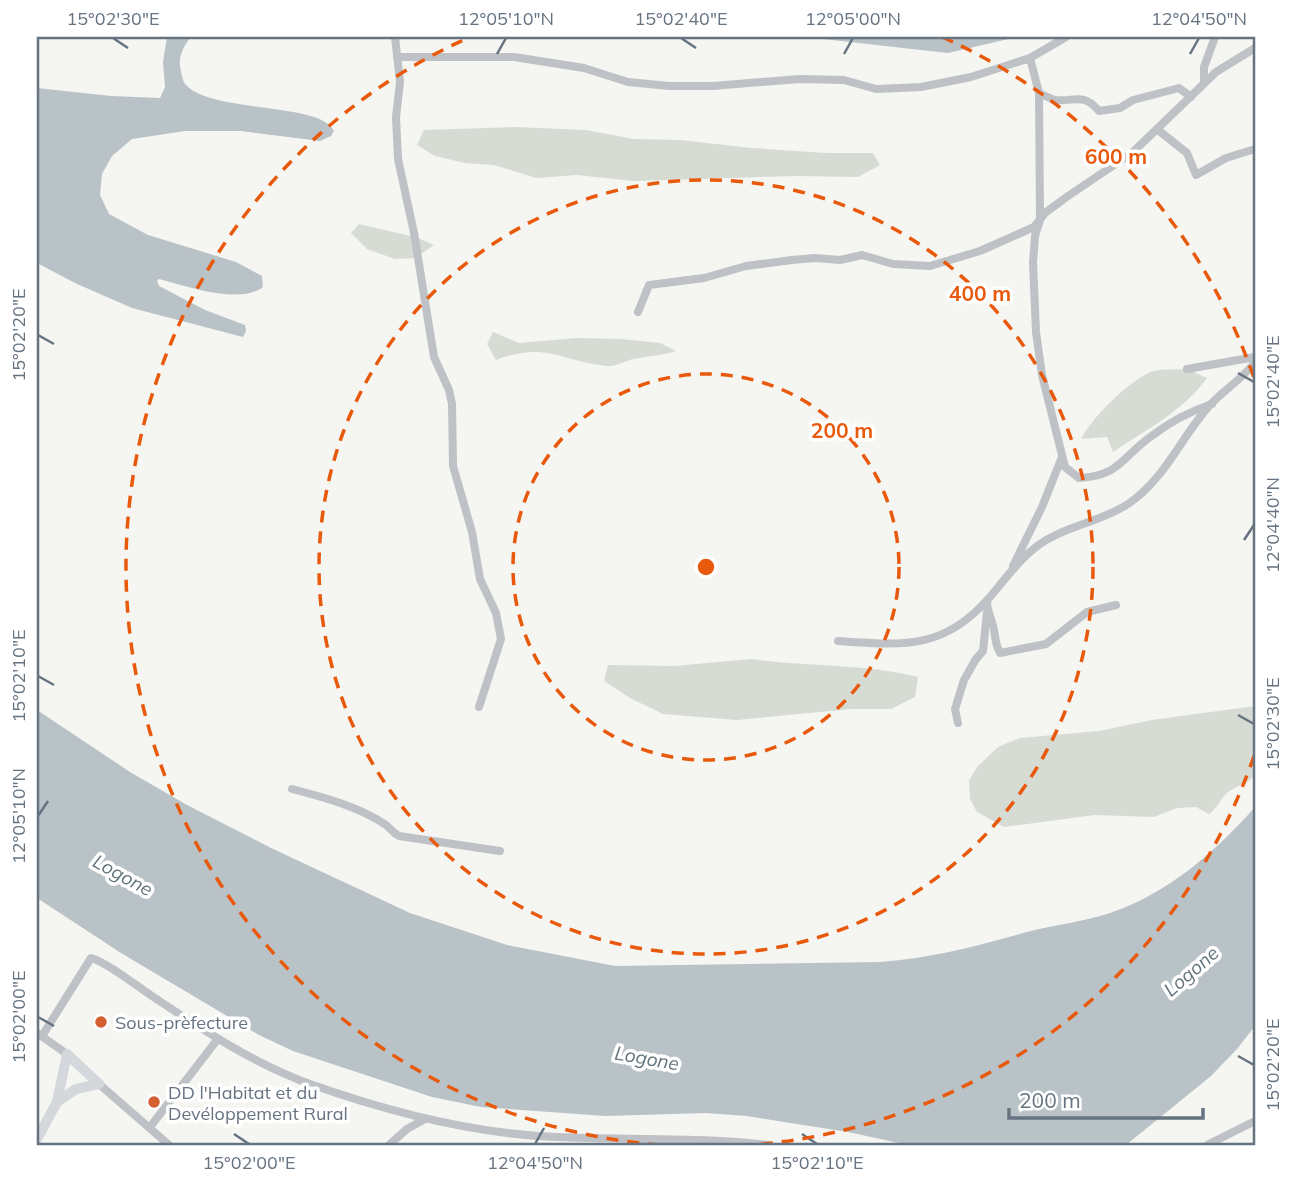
<svg xmlns="http://www.w3.org/2000/svg" width="1292" height="1182" viewBox="0 0 1292 1182" font-family="Mulish,sans-serif">
	<style>
		.green { fill: #d6dbd3 }
		.water { fill: #b8c2c7 }
		.lines { fill: none; stroke-linecap: round; stroke-linejoin: round }
		.street { stroke: #bec1c5; stroke-width: 8 }
		.secondary { stroke: #d4d8dc; stroke-width: 10 }
		.ticks { fill: none; stroke: #667380; stroke-width: 2.5 }
		.ring { fill: none; stroke: #e8590c; stroke-width: 3.5; stroke-dasharray: 12 9 }
		.poi-dot { fill: #d46032; stroke: #fff; stroke-width: 2.5 }
		.labels { text-anchor: middle; dominant-baseline: central; stroke-width: 7; stroke-linejoin: round; paint-order: stroke }
		.poi-label { font-size: 18px; fill: #667380; stroke: #fff; text-anchor: start }
		.water-label { font-size: 19px; font-style: italic; fill: #62747d; stroke: #fff }
		.centre { fill: #e8590c; stroke: #fff; stroke-width: 3.5 }
		.ring-label { font-size: 21px; text-anchor: middle; font-weight: bold; fill: #e8590c; stroke: #fff; stroke-width: 7; stroke-linejoin: round; paint-order: stroke }
		.neatline { fill: none; stroke: #667380; stroke-width: 2.5 }
		.ticks-label { font-size: 18px; text-anchor: middle; fill: #667380 }
	</style>
	<rect width="100%" height="100%" fill="#f5f5f1"/>
	<g class="green">
		<polygon points="514,127 586,130 633,139 681,140 751,148 826,153 873,153 880,165 858,177 795,176 633,181 577,175 536,178 494,165 465,163 435,156 417,145 424,130"/>
		<polygon points="359,224 415,237 434,245 415,258 395,259 367,249 351,233"/>
		<path d="M493 332 519 343 577 338 621 339 660 343 676 351C660 356 648 356 633 359 625 361 616 367 607 366 561 361 545 341 496 360L487 344Z"/>
		<path d="M1187 369 1207 378C1183 411 1146 430 1113 452L1107 437 1081 439C1093 417 1125 385 1148 373 1158 368 1175 370 1187 369Z"/>
		<path d="M751 659C807 667 863 663 918 677L915 697 891 709H851L737 720 663 714 630 698 604 681 608 665 675 666Z"/>
		<path d="M1255 706V775C1247 785 1233 786 1225 795 1219 802 1217 808 1209 814L1196 807 1177 808 1154 817 1095 815 1004 827 977 812 970 799 969 780 978 766 998 747 1020 738 1099 731 1152 720Z"/>
	</g>
	<g class="water">
		<path d="M167 37H191C183 46 177 60 181 71 182 76 183 83 187 86 214 113 321 102 334 131L331 136 320 141 241 131H185L132 139 112 156 102 174 100 195 109 214 148 235 236 262 262 276 263 287C240 305 186 286 159 279L157 281 159 286 205 310 245 325 246 331 243 337 132 308 75 283 37 263V88L111 96 160 98 165 87 163 62Z"/>
		<polygon points="805,37 1017,37 948,53"/>
		<path d="M37 710 130 772 187 805 271 848 410 913 507 945 615 966 880 962C933 958 977 946 1027 932 1054 925 1083 922 1110 913 1169 893 1215 852 1255 807V1026L1237 1049 1211 1076 1126 1145H908L848 1132 747 1116 706 1113 605 1116 481 1107 432 1097 293 1051 259 1035 121 953 37 898Z"/>
	</g>
	<g class="lines">
		<g class="street">
			<polyline points="395,37 400,82 396,117 398,159 414,233 434,357 449,390 452,404 453,466 472,532 480,579 496,613 501,639 479,707"/>
			<path d="M397 57H514L584 68 628 82 669 86H713L799 79 844 80 876 89 921 87 971 77 1030 58 1039 93C1044 95 1050 99 1056 100 1075 102 1083 92 1099 111L1120 108 1133 100 1179 88 1191 97"/>
			<polyline points="1030,58 1066,37"/>
			<polyline points="1204,83 1204,67 1215,37"/>
			<path d="M1039 93 1040 220 1035 236 1033 262 1036 332 1042 375 1065 467 1079 478C1121 476 1122 456 1153 435 1170 422 1191 411 1212 404"/>
			<polyline points="1158,130 1187,153 1196,175 1226,158 1255,149"/>
			<polyline points="638,312 649,285 704,278 746,266 792,260 815,258 840,260 862,255 893,264 930,266 980,251 1034,227 1045,213 1068,196 1132,153 1216,72 1255,48"/>
			<polyline points="1187,369 1255,357"/>
			<polyline points="1013,566 1042,507 1062,457"/>
			<path d="M987 601C987 612 992 619 994 630 996 640 995 644 1000 653L1046 644 1087 612 1116 605"/>
			<path d="M838 641C901 645 943 651 989 598 1004 581 1017 561 1036 547 1063 526 1099 523 1128 504 1165 479 1180 439 1209 406 1223 390 1243 379 1255 362"/>
			<polyline points="958,723 955,709 964,680 976,659 983,651 987,612"/>
			<path d="M292 789C323 797 360 807 386 825 391 829 393 833 399 836L500 851"/>
			<polyline points="37,1033 67,1054"/>
			<path d="M42 1036 91 958C109 963 140 989 158 1000 206 1032 255 1064 310 1084 389 1112 473 1134 557 1137 628 1140 698 1137 768 1145"/>
			<polyline points="99,1084 169,1145"/>
			<polyline points="150,1127 217,1040"/>
			<polyline points="389,1145 407,1129 425,1119"/>
			<polyline points="1207,1145 1255,1121"/>
		</g>
		<g class="secondary">
			<polyline points="57,1102 76,1089 99,1084"/>
			<polyline points="37,1139 57,1102 67,1054 99,1084"/>
		</g>
	</g>
	<path class="ticks" d="M113 38 128 48M681 38 696 48M497 54 506 38M844 54 853 38M1190 54 1199 38M38 335 54 344M1238 373 1254 382M1244 540 1254 525M38 676 54 685M1238 715 1254 724M38 816 48 801M38 1017 54 1026M1238 1056 1254 1065M234 1134 249 1144M802 1134 817 1144M535 1144 544 1128"/>
	<g class="ring">
		<circle cx="706" cy="567" r="193"/>
		<circle cx="706" cy="567" r="387"/>
		<path d="M1254 756A580 580 0 0 1 752 1145M660 1145A580 580 0 0 1 470 37M942 37A580 580 0 0 1 1254 378"/>
	</g>
	<g class="poi-dot">
		<circle cx="101" cy="1022" r="7"/>
		<circle cx="154" cy="1102" r="7"/>
	</g>
	<g class="labels">
		<g class="poi-label">
			<text x="115" y="1022">Sous-prèfecture</text>
			<text x="168" y="1092">DD l'Habitat et du<tspan x="168" dy="21">Devéloppement Rural</tspan></text>
		</g>
		<g class="water-label">
			<text transform="translate(123 875) rotate(29)">Logone</text>
			<text transform="translate(1191 971) rotate(-41)">Logone</text>
			<text transform="translate(647 1058) rotate(10)">Logone</text>
		</g>
	</g>
	<circle cx="706" cy="567" r="10" class="centre"/>
	<g class="ring-label">
		<text x="1116" y="164">600 m</text>
		<text x="980" y="301">400 m</text>
		<text x="842" y="438">200 m</text>
	</g>
	<rect width="1292" height="1182" fill="none" stroke="#ffffff" stroke-width="77"/>
	<path d="M1009 1108v10h194v-10" fill="none" stroke="#667380" stroke-width="3.5"/>
	<text x="1019" y="1108" font-size="21" fill="#667380" stroke="#ffffff" stroke-width="5" paint-order="stroke">200 m</text>
	<rect x="38" y="38" width="1216" height="1106" class="neatline"/>
	<g class="ticks-label">
		<text x="113" y="25">15°02'30"E</text>
		<text x="506" y="25">12°05'10"N</text>
		<text x="681" y="25">15°02'40"E</text>
		<text x="853" y="25">12°05'00"N</text>
		<text x="1199" y="25">12°04'50"N</text>
		<text transform="translate(19 335) rotate(-90)" y="6">15°02'20"E</text>
		<text transform="translate(1273 382) rotate(-90)" y="6">15°02'40"E</text>
		<text transform="translate(1273 525) rotate(-90)" y="6">12°04'40"N</text>
		<text transform="translate(19 676) rotate(-90)" y="6">15°02'10"E</text>
		<text transform="translate(1273 724) rotate(-90)" y="6">15°02'30"E</text>
		<text transform="translate(19 816) rotate(-90)" y="6">12°05'10"N</text>
		<text transform="translate(19 1017) rotate(-90)" y="6">15°02'00"E</text>
		<text transform="translate(1273 1065) rotate(-90)" y="6">15°02'20"E</text>
		<text x="249" y="1169">15°02'00"E</text>
		<text x="535" y="1169">12°04'50"N</text>
		<text x="817" y="1169">15°02'10"E</text>
	</g>
</svg>
